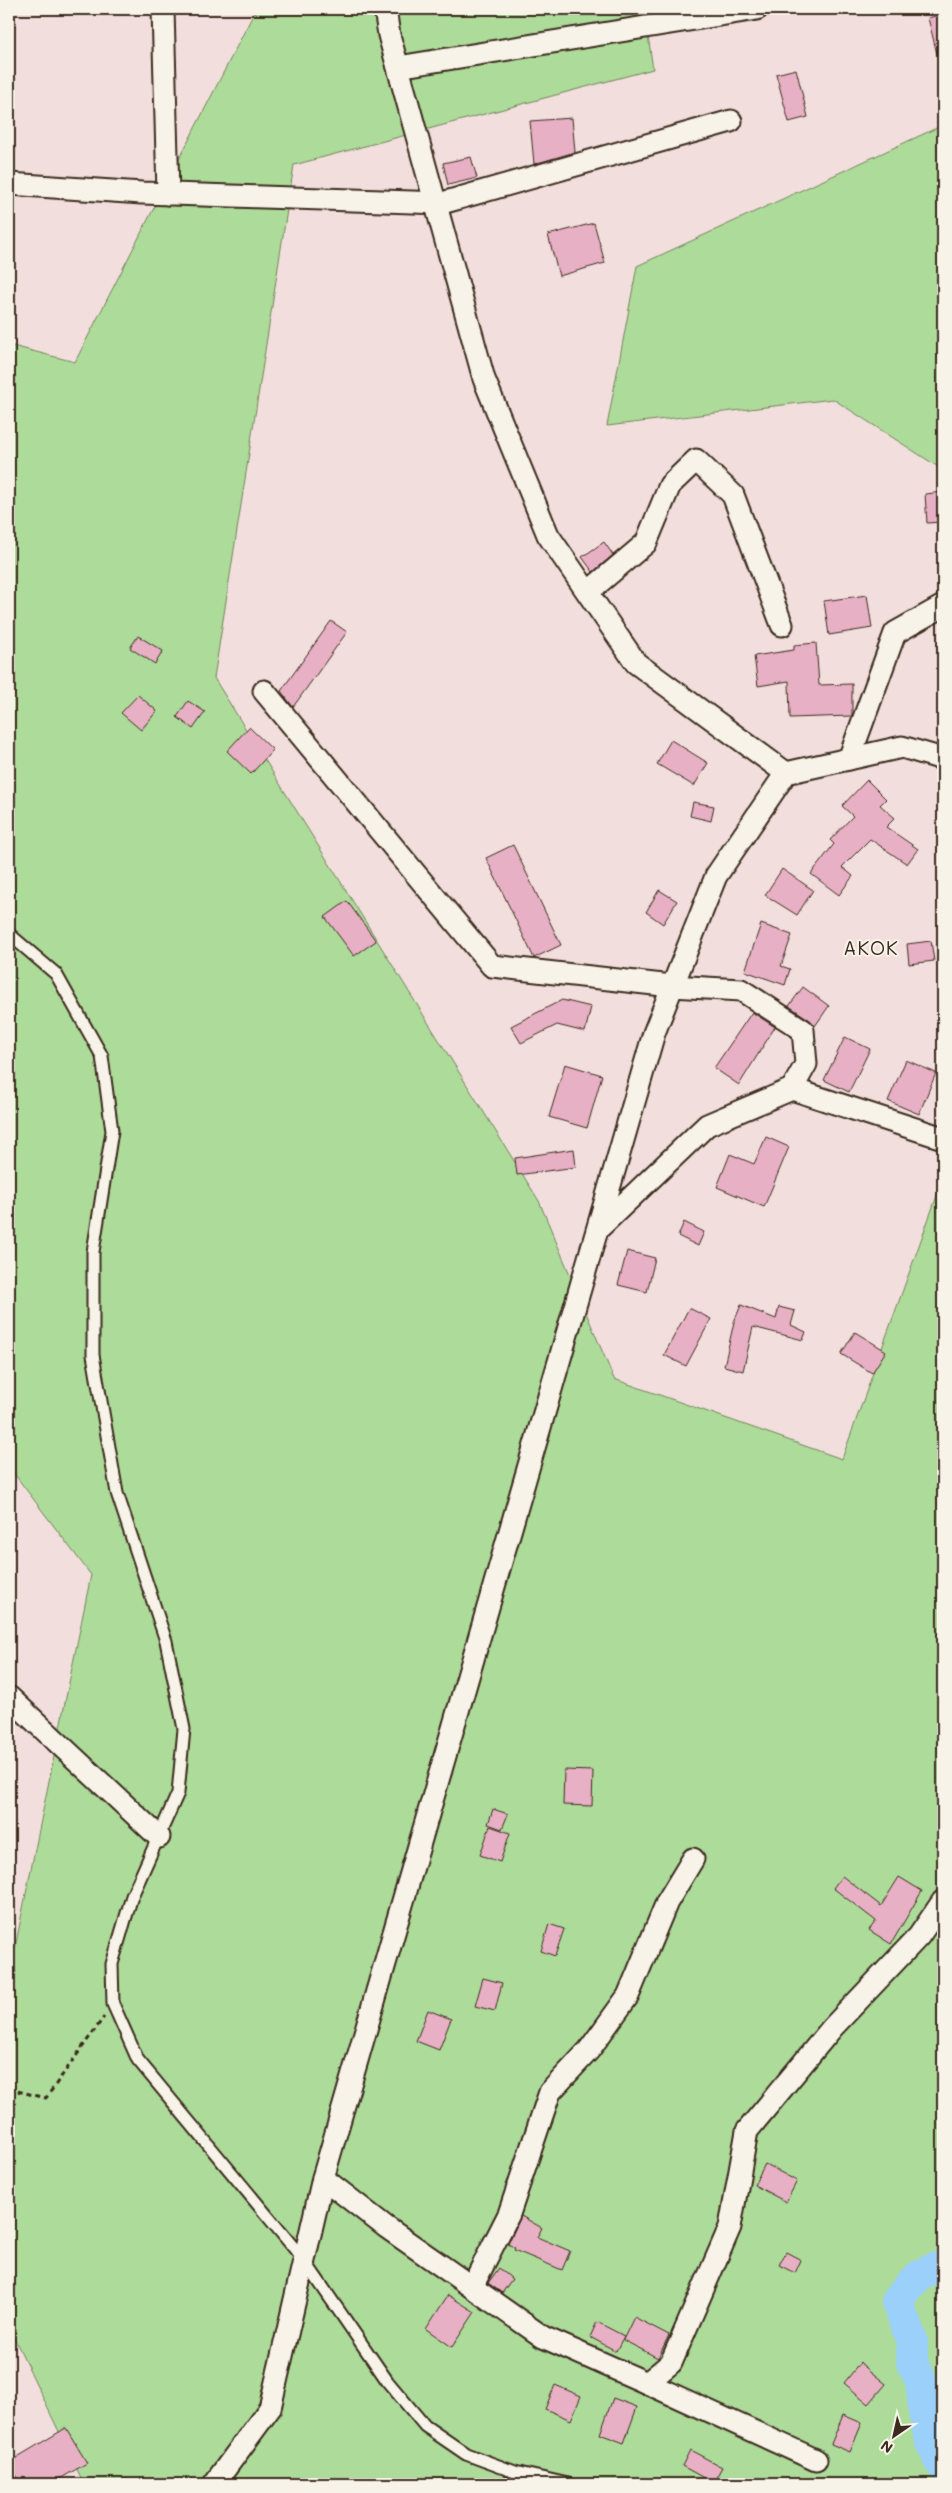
<svg xmlns="http://www.w3.org/2000/svg" width="952" height="2493" viewBox="0 0 952 2493" font-family="Mali,sans-serif">
	<style>
		.green { fill: #addb9a; stroke: #74825c }
		.lines { fill: none; stroke-linecap: round; stroke-linejoin: round }
		.river { stroke: #9ad0f9; stroke-width: 32 }
		.building { fill: #e8b0c4; stroke: #3b2a1e }
		.service-casing { stroke: #3b2a1e; stroke-width: 15 }
		.minor-casing { stroke: #3b2a1e; stroke-width: 25 }
		.path { stroke: #3b2a1e; stroke-width: 3; stroke-dasharray: 5 4; stroke-linecap: butt }
		.service { stroke: #f7f3e8; stroke-width: 11 }
		.minor { stroke: #f7f3e8; stroke-width: 21 }
		.labels { text-anchor: middle; dominant-baseline: central; stroke-width: 4; stroke-linejoin: round; paint-order: stroke }
		.quarter-label { font-size: 19px; letter-spacing: 1px; fill: #3b2a1e; stroke: #f7f3e8 }
	</style>
	<rect width="100%" height="100%" fill="#f2dfdd"/>
	<filter id="ink" filterUnits="userSpaceOnUse"><feTurbulence type="fractalNoise" baseFrequency=".02" numOctaves="2"/><feDisplacementMap in="SourceGraphic" scale="10" xChannelSelector="R" yChannelSelector="G"/><feConvolveMatrix kernelMatrix="1 2 1 2 8 2 1 2 1" color-interpolation-filters="sRGB"/></filter>
	<g filter="url(#ink)">
		<g class="green">
			<polygon points="256,9 644,9 653,69 294,165 214,678 539,1201 614,1379 842,1459 943,1179 943,2484 84,2484 9,2327 9,1977 91,1575 9,1467 9,345 75,362"/>
			<polygon points="943,125 943,470 833,399 607,426 637,266"/>
		</g>
		<g class="lines">
			<path class="river" d="M943 2266C921 2271 909 2282 897 2302L912 2341V2363L921 2380 925 2417 931 2443 943 2466"/>
		</g>
		<g class="building">
			<polygon points="943,14 943,57 938,58 928,18"/>
			<polygon points="796,69 808,117 789,122 776,74"/>
			<polygon points="572,118 575,152 534,164 530,121"/>
			<polygon points="471,157 477,178 448,185 443,163"/>
			<polygon points="594,223 605,263 559,276 548,235"/>
			<polygon points="943,492 943,522 927,523 925,494"/>
			<polygon points="604,542 613,555 593,572 582,557"/>
			<polygon points="867,595 872,628 829,635 824,601"/>
			<polygon points="331,621 347,632 293,707 281,691"/>
			<polygon points="138,636 163,651 155,664 130,648"/>
			<polygon points="816,643 819,685 852,684 852,716 790,718 789,681 758,686 754,656 794,650 794,645"/>
			<polygon points="138,695 157,711 141,730 121,713"/>
			<polygon points="188,701 205,712 193,729 177,717"/>
			<polygon points="249,727 273,750 251,774 227,751"/>
			<polygon points="671,740 708,763 694,786 657,764"/>
			<polygon points="867,780 886,799 880,805 895,818 886,827 918,849 907,864 870,839 842,867 853,876 839,895 811,874 834,844 830,840 853,816 842,806"/>
			<polygon points="693,802 714,806 711,821 690,816"/>
			<polygon points="513,845 561,945 534,958 486,858"/>
			<polygon points="782,869 813,890 797,915 765,895"/>
			<polygon points="659,890 677,901 663,924 646,912"/>
			<polygon points="347,901 376,941 354,956 325,917"/>
			<polygon points="761,924 792,935 781,966 790,969 785,985 745,971"/>
			<polygon points="931,941 934,961 909,964 907,944"/>
			<polygon points="803,987 829,1006 815,1026 810,1020 789,1006"/>
			<polygon points="562,1000 591,1007 585,1032 557,1025 521,1043 511,1026"/>
			<polygon points="752,1012 775,1027 739,1085 714,1068"/>
			<polygon points="845,1037 870,1049 849,1092 824,1080"/>
			<polygon points="906,1060 936,1073 919,1114 888,1101"/>
			<polygon points="565,1064 602,1075 587,1128 549,1117"/>
			<polygon points="766,1137 789,1147 764,1207 717,1187 730,1154 754,1164"/>
			<polygon points="574,1149 576,1167 517,1175 515,1158"/>
			<polygon points="684,1222 704,1232 698,1246 678,1236"/>
			<polygon points="627,1251 655,1258 647,1292 618,1285"/>
			<polygon points="741,1305 776,1319 779,1307 795,1311 791,1325 806,1332 803,1340 753,1327 743,1371 724,1366 734,1322"/>
			<polygon points="689,1308 711,1319 686,1366 664,1355"/>
			<polygon points="855,1332 886,1351 872,1373 841,1354"/>
			<polygon points="564,1770 593,1771 592,1806 563,1805"/>
			<polygon points="493,1809 508,1814 502,1829 488,1824"/>
			<polygon points="490,1826 510,1833 500,1862 480,1855"/>
			<polygon points="842,1876 881,1906 899,1877 922,1891 891,1944 869,1930 876,1921 833,1888"/>
			<polygon points="549,1924 564,1929 555,1956 541,1951"/>
			<polygon points="483,1978 502,1983 495,2011 475,2006"/>
			<polygon points="428,2010 451,2019 439,2050 416,2041"/>
			<polygon points="765,2164 797,2181 786,2202 754,2185"/>
			<polygon points="521,2216 542,2228 537,2237 570,2251 562,2270 514,2250 515,2248 508,2244"/>
			<polygon points="786,2252 801,2260 795,2273 779,2265"/>
			<polygon points="499,2268 512,2279 502,2293 488,2283"/>
			<polygon points="448,2295 475,2312 452,2347 426,2329"/>
			<polygon points="634,2317 669,2335 658,2358 623,2340"/>
			<polygon points="597,2322 624,2336 616,2351 590,2337"/>
			<polygon points="860,2363 886,2384 869,2404 844,2383"/>
			<polygon points="555,2385 581,2396 571,2420 545,2409"/>
			<polygon points="613,2398 637,2407 624,2443 600,2434"/>
			<polygon points="843,2415 862,2423 850,2452 831,2444"/>
			<polygon points="66,2428 87,2463 51,2484 21,2484 9,2462"/>
			<polygon points="690,2450 722,2467 713,2483 682,2466"/>
		</g>
		<g class="lines">
			<defs>
				<polyline id="service" points="9,934 56,974 102,1056 112,1131 93,1252 93,1355 117,1493 166,1641 184,1729 178,1793 132,1896 112,1964 113,2004 138,2060 304,2260 388,2382 425,2426 466,2454 515,2472 568,2484"/>
				<g id="minor">
					<polyline points="163,9 168,194"/>
					<polyline points="385,9 389,35 484,379 548,535 636,663 786,773"/>
					<polyline points="398,67 757,9"/>
					<polyline points="9,184 142,193 442,203 731,121"/>
					<polyline points="588,592 646,543 670,485 696,460 733,495 782,625"/>
					<polyline points="264,691 492,966 672,986 741,990 803,1030 806,1064 792,1089"/>
					<polyline points="849,759 895,633 943,606"/>
					<polyline points="598,1229 707,1125 792,1089 943,1138"/>
					<polyline points="9,1697 159,1837"/>
					<polyline points="323,2178 386,2227 543,2337 647,2383 671,2363 730,2227 747,2131 832,2028 919,1936 943,1901"/>
					<polyline points="472,2287 509,2214 550,2092 589,2050 628,1996 667,1902 693,1859"/>
					<polyline points="647,2383 816,2460"/>
					<polyline points="214,2484 270,2408 323,2178 654,1033 716,876 786,773 902,747 943,759"/>
				</g>
			</defs>
			<use href="#service" class="service-casing"/>
			<use href="#minor" class="minor-casing"/>
			<polyline class="path" points="9,2089 46,2098 104,2017"/>
			<use href="#service" class="service"/>
			<use href="#minor" class="minor"/>
		</g>
	</g>
	<g class="labels">
		<g class="quarter-label">
			<text x="871" y="947">AKOK</text>
		</g>
	</g>
	<rect width="952" height="2493" fill="none" stroke="#f7f3e8" stroke-width="30"/>
	<rect x="15" y="15" width="922" height="2463" fill="none" stroke="#3b2a1e" stroke-width="2" filter="url(#ink)"/>
	<g transform="translate(894 2436) rotate(214)" stroke="#f7f3e8" stroke-width="4" paint-order="stroke">
	<path d="M0-4L9 19L0 12L-9 19Z" fill="#3b2a1e"/>
	<text y="-8" font-size="14" font-weight="bold" text-anchor="middle" fill="#3b2a1e">N</text>
	</g>
</svg>
